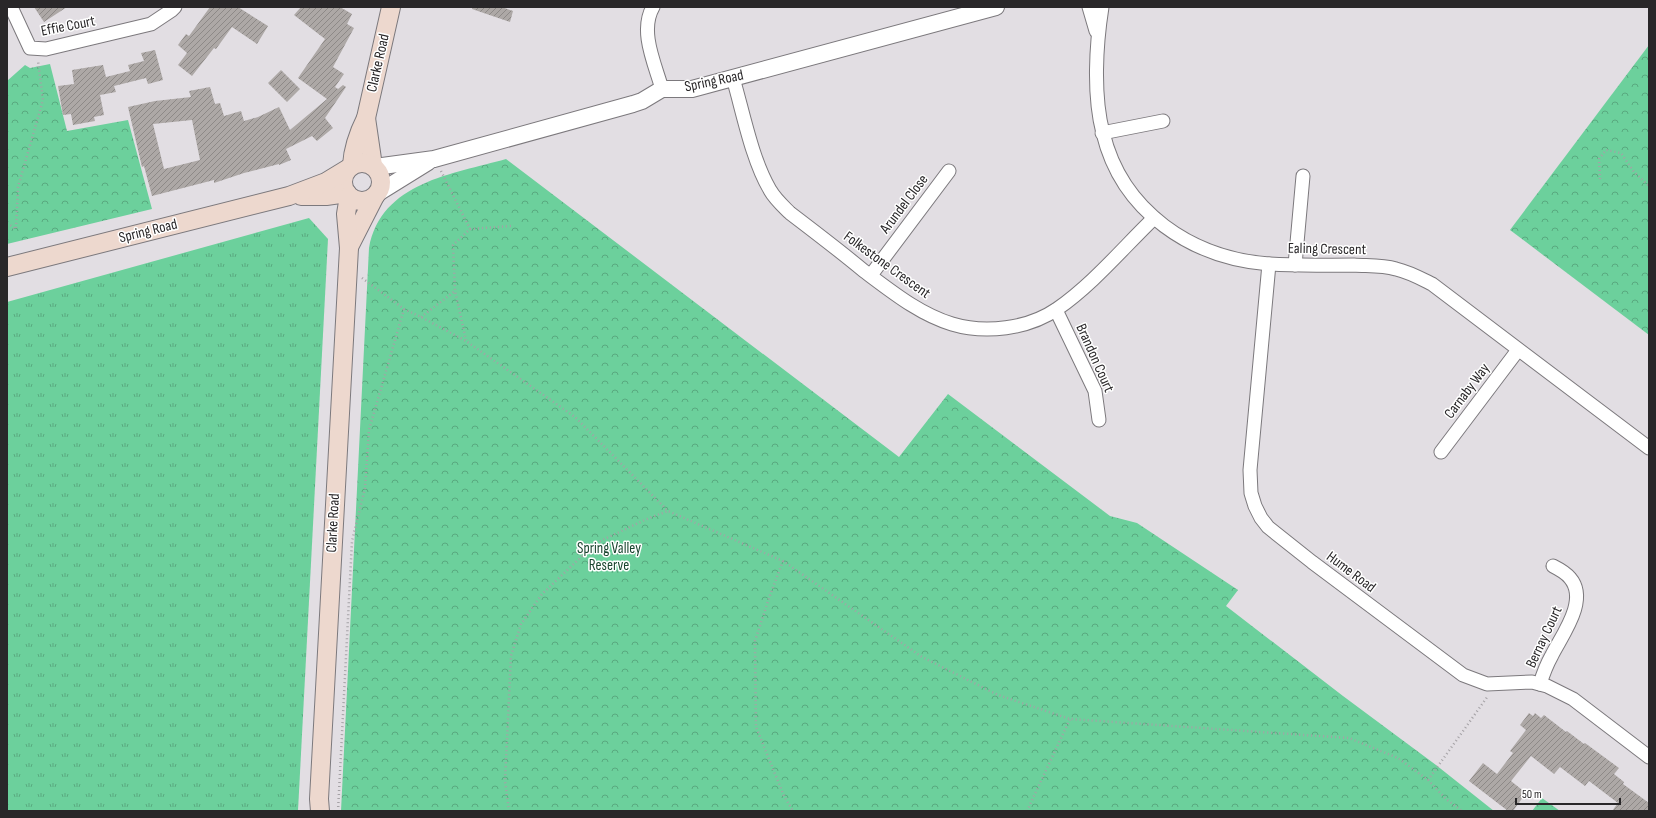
<svg xmlns="http://www.w3.org/2000/svg" width="1656" height="818" viewBox="0 0 1656 818" font-family="'Sofia Sans Condensed',sans-serif">
	<style>
		.grass { fill: url(#grass-tufts) }
		.park { fill: url(#park-crowns) }
		.building { fill: url(#building-hatch); fill-rule: evenodd }
		.lines { fill: none; stroke-linecap: round; stroke-linejoin: round }
		.minor-casing { stroke: #7c797d; stroke-width: 15 }
		.tertiary-casing { stroke: #7c797d; stroke-width: 18 }
		.secondary-casing { stroke: #7c797d; stroke-width: 20 }
		.path { stroke: #a5a2a6; stroke-width: 2.5; stroke-dasharray: 1 3; stroke-linecap: butt }
		.minor { stroke: #fff; stroke-width: 13 }
		.tertiary { stroke: #fff; stroke-width: 16 }
		.secondary { stroke: #edd8ce; stroke-width: 18 }
		.labels { text-anchor: middle; dominant-baseline: central; stroke-width: 3; stroke-linejoin: round; paint-order: stroke }
		.street-label { font-size: 15px; fill: #292729; stroke: #fff }
		.park-label { font-size: 15px; fill: #19452f; stroke: #fff }
	</style>
	<defs>
		<pattern id="grass-tufts" width="24" height="20" patternUnits="userSpaceOnUse"><rect width="24" height="20" fill="#6cd09c"/><path d="M3 7l-1-3M5 7V3M7 7l1-3M15 17l-1-3M17 17v-4M19 17l1-3" fill="none" stroke="#59a97f"/></pattern>
		<pattern id="park-crowns" width="20" height="18" patternUnits="userSpaceOnUse"><rect width="20" height="18" fill="#6cd09c"/><path d="M2 6a3 3 0 1 1 6 0M12 15a3 3 0 1 1 6 0" fill="none" stroke="#59a97f"/></pattern>
		<pattern id="building-hatch" width="6" height="6" patternUnits="userSpaceOnUse"><rect width="6" height="6" fill="#ada8a6"/><path d="M-1 1l2-2M0 6l6-6M5 7l2-2" fill="none" stroke="#8d8987"/></pattern>
	</defs>
	<rect width="100%" height="100%" fill="#e2dee3"/>
	<polygon class="grass" points="309,218 328,239 298,811 7,811 7,302"/>
	<g class="park">
		<polygon points="1649,45 1649,335 1510,230"/>
		<polygon points="50,64 67,131 128,120 152,209 7,244 7,81 25,65 30,68"/>
		<path d="M506 159 899 457 948 394 1110 516 1137 523 1238 590 1226 606 1343 696 1436 765 1494 811H341L369 248C381 182 453 174 506 159Z"/>
		<polygon points="1542,798 1560,811 1532,811"/>
	</g>
	<g class="building">
		<polygon points="34,7 67,7 44,22"/>
		<polygon points="210,7 238,7 268,26 257,44 232,27 216,49 214,48 192,76 178,65 187,53 178,45 186,34 189,36"/>
		<path d="M301 7H340L352 14 347 24 354 28 333 67 344 74 335 87 338 89 343 85 346 87 325 118 333 128 317 141 312 136 286 149 291 160 279 165V164L244 173 214 183V180L152 196 144 166 142 167 128 107 155 101 191 97 189 91 210 87 215 104 220 103 224 116 241 111 244 121 258 117 279 107 290 130 327 99 298 78 325 39 294 15ZM192 120 200 160 164 169 153 124Z"/>
		<polygon points="472,7 502,7 513,11 510,22 472,9"/>
		<polygon points="155,50 163,80 148,84 146,78 114,86 116,92 100,95 104,115 94,117 95,121 73,125 71,114 63,115 58,86 74,84 72,70 103,65 106,77 130,71 128,65 144,61 141,53"/>
		<polygon points="281,70 300,89 287,102 268,83"/>
		<polygon points="1529,713 1533,716 1535,713 1541,718 1544,715 1566,732 1567,731 1584,744 1585,743 1619,768 1614,774 1624,782 1623,784 1649,803 1649,811 1612,811 1618,803 1589,781 1585,786 1560,767 1554,774 1531,756 1511,781 1526,793 1513,811 1508,811 1469,781 1483,763 1497,774 1513,753 1510,751 1526,730 1520,725"/>
	</g>
	<g class="lines">
		<defs>
			<g id="minor">
				<polyline points="11,7 30,48 46,49 151,24 172,10 175,7"/>
				<path d="M653 7C639 31 655 64 662 89"/>
				<polyline points="1089,7 1096,31"/>
				<path d="M1102 7C1096 45 1093 95 1103 133 1122 212 1192 258 1269 264 1297 266 1325 265 1354 265 1368 266 1382 265 1396 269 1409 272 1420 278 1432 284L1649 448"/>
				<path d="M733 78C743 112 752 160 770 190 775 199 783 206 790 213 815 232 840 251 864 271 891 291 919 314 952 324 985 334 1028 329 1057 309 1092 285 1123 248 1154 218"/>
				<polyline points="1102,133 1163,121"/>
				<polyline points="1269,264 1250,470 1251,493 1255,506 1261,518 1268,527 1312,562 1463,675 1487,684 1532,682 1547,686 1573,699 1649,757"/>
				<polyline points="1295,265 1303,176"/>
				<polyline points="871,275 949,171"/>
				<polyline points="1056,310 1095,391 1099,420"/>
				<polyline points="1441,452 1518,350"/>
				<path d="M1540 684C1543 674 1547 664 1552 655 1562 635 1589 600 1570 578 1566 573 1559 569 1553 566"/>
			</g>
			<g id="tertiary">
				<polyline points="375,167 434,159 633,104 642,101 662,89 692,89 996,7"/>
				<polyline points="378,193 428,162"/>
			</g>
			<g id="secondary">
				<polyline points="366,118 373,166"/>
				<circle cx="362" cy="182" r="19"/>
				<path d="M352 165C353 148 358 134 366 118L391 7"/>
				<polyline points="301,196 326,196 347,193"/>
				<polyline points="349,247 375,196"/>
				<polyline points="7,267 289,196 326,182 349,168"/>
				<polyline points="320,811 319,799 349,248 346,214 349,196"/>
			</g>
		</defs>
		<use href="#minor" class="minor-casing"/>
		<use href="#tertiary" class="tertiary-casing"/>
		<use href="#secondary" class="secondary-casing"/>
		<g class="path">
			<polyline points="441,171 470,229 453,245 455,291 466,340"/>
			<polyline points="1600,179 1599,159 1606,150 1621,153 1634,172 1649,186"/>
			<polyline points="7,223 16,229 18,187 43,100 38,61"/>
			<polyline points="470,229 511,226"/>
			<polyline points="362,278 404,309 421,317 466,341 575,417 668,511 783,561 922,657 998,695 1070,719 1349,738 1398,758 1428,780 1446,799 1462,811"/>
			<polyline points="421,317 455,291"/>
			<polyline points="783,561 769,598 755,641 756,727 784,796 793,811"/>
			<polyline points="1428,780 1488,696"/>
			<polyline points="338,811 352,541 365,488 369,430 404,309"/>
			<polyline points="509,811 505,781 511,656 521,624 542,594 596,543 649,518 668,511"/>
			<polyline points="1027,811 1070,719"/>
		</g>
		<use href="#minor" class="minor"/>
		<use href="#tertiary" class="tertiary"/>
		<use href="#secondary" class="secondary"/>
	</g>
	<g class="labels">
		<g class="street-label">
			<text transform="translate(68 26) rotate(-11)">Effie Court</text>
			<text transform="translate(378 63) rotate(-77)">Clarke Road</text>
			<text transform="translate(714 81) rotate(-12)">Spring Road</text>
			<text transform="translate(904 204) rotate(-53)">Arundel Close</text>
			<text transform="translate(148 231) rotate(-14)">Spring Road</text>
			<text transform="translate(1327 249) rotate(1)">Ealing Crescent</text>
			<text transform="translate(887 265) rotate(36)">Folkestone Crescent</text>
			<text transform="translate(1095 358) rotate(66)">Brandon Court</text>
			<text transform="translate(1467 391) rotate(-53)">Carnaby Way</text>
			<text transform="translate(333 523) rotate(-87)">Clarke Road</text>
			<text transform="translate(1351 572) rotate(37)">Hume Road</text>
			<text transform="translate(1544 637) rotate(-65)">Bernay Court</text>
		</g>
		<g class="park-label">
			<text x="609" y="548">Spring Valley<tspan x="609" dy="17">Reserve</tspan></text>
		</g>
	</g>
	<rect width="1656" height="818" fill="none" stroke="#292729" stroke-width="16"/>
	<path d="M1516 798v6h104v-6" fill="none" stroke="#292729" stroke-width="2"/>
	<text x="1522" y="798" font-size="12" fill="#292729" stroke="#ffffff" stroke-width="3" paint-order="stroke">50 m</text>
</svg>
